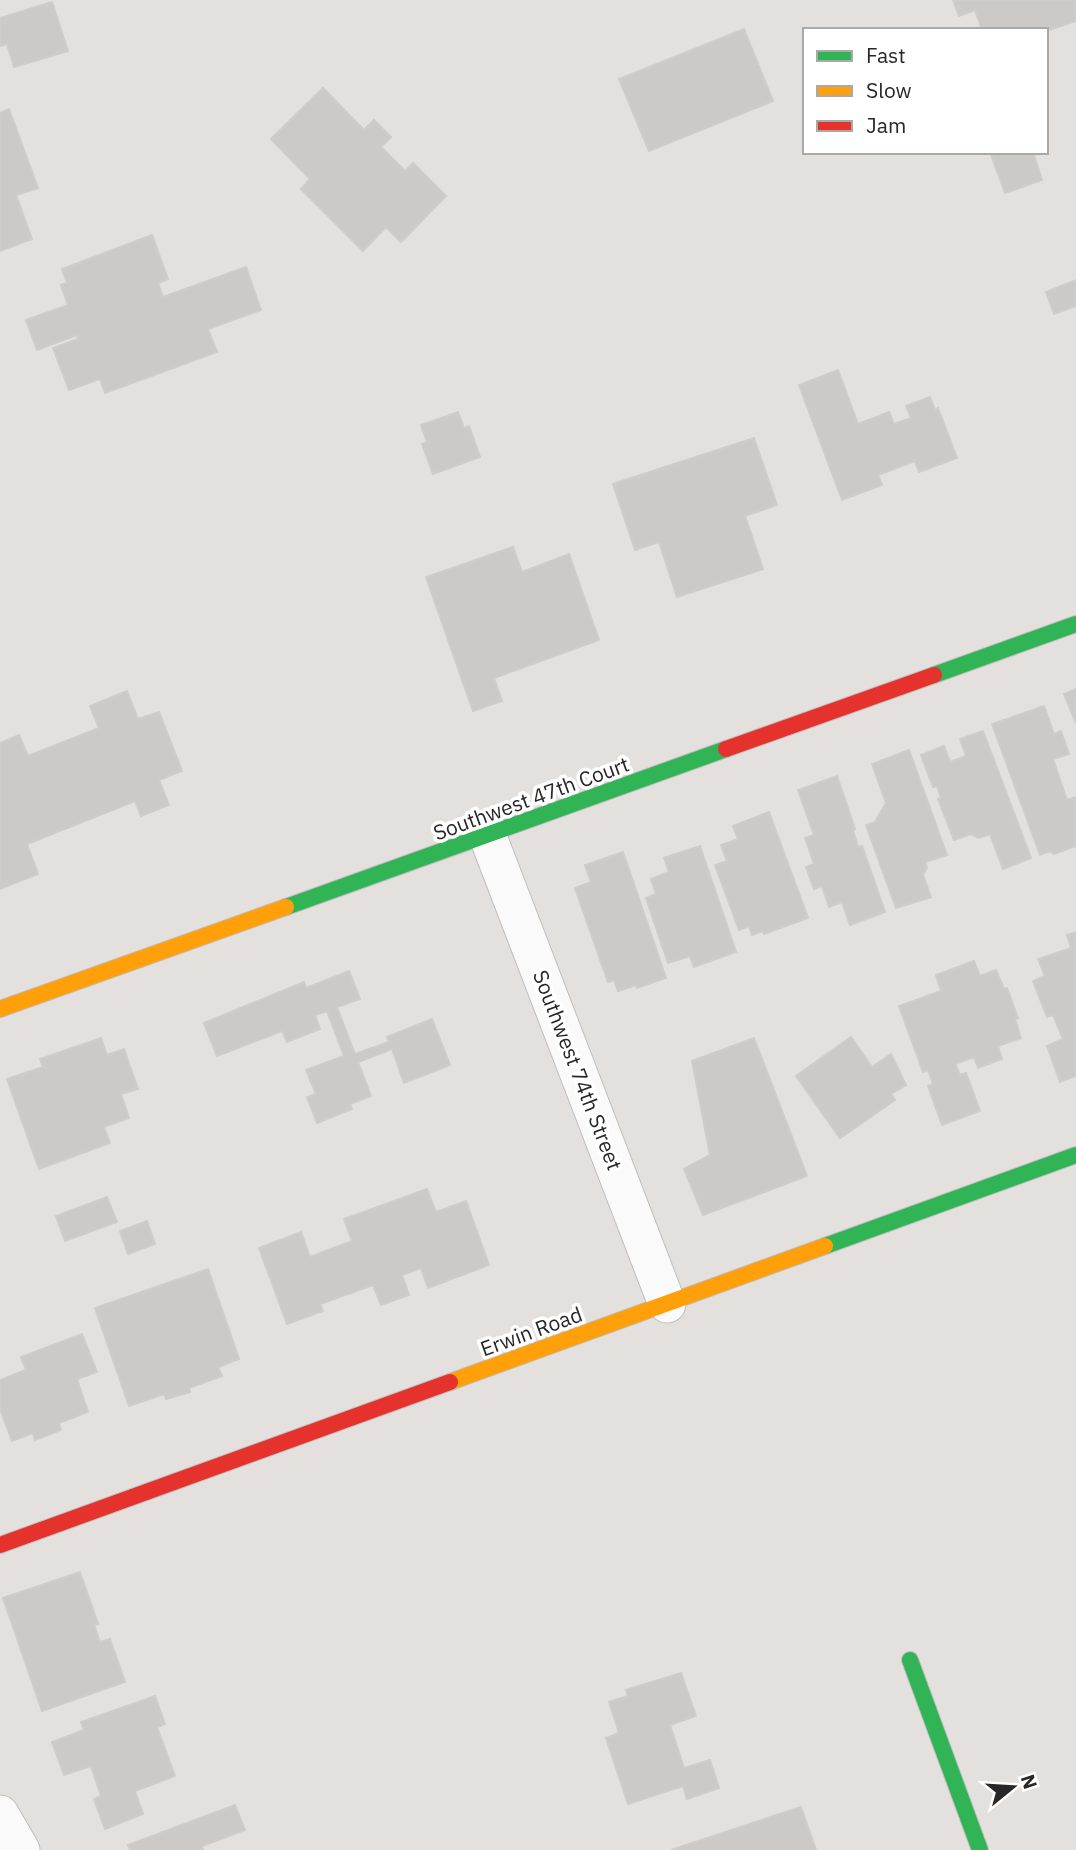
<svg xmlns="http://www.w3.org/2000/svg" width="1076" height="1850" viewBox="0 0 1076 1850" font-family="'IBM Plex Sans',sans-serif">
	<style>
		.building { fill: #ccc9c7; stroke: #cfccca; stroke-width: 2 }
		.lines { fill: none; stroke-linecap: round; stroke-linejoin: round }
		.street-casing { stroke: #bfbebf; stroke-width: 39 }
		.fast-casing { stroke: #bfbebf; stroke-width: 18 }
		.slow-casing { stroke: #bfbebf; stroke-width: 18 }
		.jam-casing { stroke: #bfbebf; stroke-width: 18 }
		.street { stroke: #fbfafa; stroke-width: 37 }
		.fast { stroke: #30b455; stroke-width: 16 }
		.slow { stroke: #ff9f0a; stroke-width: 16 }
		.jam { stroke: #e5322d; stroke-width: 16 }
		.labels { text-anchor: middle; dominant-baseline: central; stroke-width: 7; stroke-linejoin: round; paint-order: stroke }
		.street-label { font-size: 21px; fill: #272727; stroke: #fff }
	</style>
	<rect width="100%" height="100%" fill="#e4e0de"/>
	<g class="building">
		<polygon points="953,0 1076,0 1076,21 1046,31 982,30 975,10 959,16"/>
		<polygon points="52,2 68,51 14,67 7,44 0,46 0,18"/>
		<polygon points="744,29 773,101 649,151 619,79"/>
		<polygon points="323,88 364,130 374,120 391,137 381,147 405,171 413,163 446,196 401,242 386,227 363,251 301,189 310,179 271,139"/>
		<polygon points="9,109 38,188 16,195 32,239 0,251 0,113"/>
		<polygon points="990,152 1033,152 1042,180 1005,193"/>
		<polygon points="152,235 168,279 158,283 163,297 246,267 261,310 208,329 217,352 105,393 100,379 69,390 53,348 78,339 77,335 37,350 26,320 68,305 61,285 67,283 62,269"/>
		<polygon points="1076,280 1076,306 1054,314 1046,292"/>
		<polygon points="838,370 858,424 889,412 894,424 911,418 906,406 930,397 935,410 938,408 957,458 919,472 915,461 878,475 882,485 842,500 799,385"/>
		<polygon points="458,412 464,428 469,426 480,457 433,474 422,444 427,442 421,425"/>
		<polygon points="754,438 777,505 745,516 763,569 677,597 659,542 635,550 613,484"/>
		<polygon points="513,547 522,572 569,554 599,640 494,678 502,701 473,711 426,577"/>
		<polygon points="1076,689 1076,723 1064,694"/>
		<polygon points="127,691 138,719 159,712 182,771 159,780 169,805 141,816 135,801 27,844 38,874 0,889 0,743 19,735 28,756 99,728 90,706"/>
		<polygon points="1044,706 1054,734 1061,731 1069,754 1053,759 1067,800 1076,797 1076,846 1054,854 1050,851 1040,855 992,724"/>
		<polygon points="983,731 1031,858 1003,869 990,834 979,838 971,834 954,840 938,799 941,798 937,786 933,787 921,755 944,746 950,762 966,756 960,739"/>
		<polygon points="909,750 947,855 925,862 927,868 923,875 931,897 896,908 866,825 875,822 886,803 872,764"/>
		<polygon points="837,776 855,829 853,830 858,847 862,846 885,912 850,925 842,902 829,907 822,886 814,889 806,867 814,864 805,838 814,835 798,790"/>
		<polygon points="769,812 808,918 764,934 763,931 752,935 749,926 739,930 715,865 727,861 721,845 738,839 733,826"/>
		<polygon points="700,846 736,952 694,967 690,956 668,963 646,898 656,894 651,879 669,872 664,858"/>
		<polygon points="623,852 666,978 637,988 636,985 618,991 614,980 608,982 575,888 591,882 585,865"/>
		<polygon points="1076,932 1076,1076 1060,1082 1047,1046 1063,1039 1053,1015 1047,1017 1033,981 1045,976 1038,959 1071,948 1067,935"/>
		<polygon points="974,961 980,976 996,970 1004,989 1007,988 1018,1018 1015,1019 1021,1038 998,1046 1002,1059 978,1068 974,1057 955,1064 960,1075 966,1073 980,1111 942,1125 928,1086 933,1084 928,1070 923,1072 899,1006 941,991 936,975"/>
		<polygon points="349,971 360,999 337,1007 355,1054 389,1042 387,1037 432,1019 450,1065 404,1083 392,1049 358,1062 371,1096 350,1104 352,1109 317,1123 307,1097 316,1094 306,1070 344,1056 327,1011 315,1015 320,1029 287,1042 282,1031 217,1056 204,1023 304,982 306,988"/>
		<polygon points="851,1037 872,1067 891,1054 906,1085 891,1094 895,1100 840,1138 796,1076"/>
		<polygon points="101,1038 107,1055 124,1049 138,1089 121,1094 129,1118 104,1127 110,1143 39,1169 7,1079 43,1067 40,1059"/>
		<polygon points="754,1038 807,1176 703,1215 684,1169 710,1155 692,1061"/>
		<polygon points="427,1189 436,1212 466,1201 489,1265 428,1288 421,1268 402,1275 409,1295 381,1305 373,1285 320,1304 323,1311 287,1324 259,1248 301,1232 310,1257 352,1241 344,1219"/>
		<polygon points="107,1197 117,1222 65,1241 56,1216"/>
		<polygon points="147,1221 155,1244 128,1254 120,1231"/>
		<polygon points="208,1269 239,1359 218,1367 222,1376 189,1388 190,1392 166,1399 164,1394 129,1406 95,1308"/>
		<polygon points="82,1334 97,1372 77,1379 88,1412 59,1423 61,1430 35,1440 33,1433 12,1441 0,1409 0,1380 26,1370 21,1357"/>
		<polygon points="80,1572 98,1624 94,1625 100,1642 110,1639 125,1682 42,1711 3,1598"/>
		<polygon points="681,1673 696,1716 670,1725 684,1768 710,1760 719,1788 687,1799 683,1786 628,1804 606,1738 619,1733 609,1702 628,1696 626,1690"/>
		<polygon points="155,1696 165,1724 157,1727 175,1776 135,1791 143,1814 105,1829 94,1799 101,1796 91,1766 64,1775 52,1742 84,1730 81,1722"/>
		<polygon points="235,1805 245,1830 202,1846 203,1850 130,1850 128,1845"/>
		<polygon points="801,1807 816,1850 671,1850"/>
	</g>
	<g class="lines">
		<defs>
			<g id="street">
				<polyline points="488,837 667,1304"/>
				<polyline points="0,1814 21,1850"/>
			</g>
			<g id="fast">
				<polyline points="934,675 1076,624"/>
				<polyline points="286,907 726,749"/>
				<polyline points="825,1246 1076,1155"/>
				<polyline points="910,1660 980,1850"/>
			</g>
			<g id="slow">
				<polyline points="0,1009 286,907"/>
				<polyline points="450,1382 825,1246"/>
			</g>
			<g id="jam">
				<polyline points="726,749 934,675"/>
				<polyline points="0,1545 450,1382"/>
			</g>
		</defs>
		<use href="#street" class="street-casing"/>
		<use href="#fast" class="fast-casing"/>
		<use href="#slow" class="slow-casing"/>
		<use href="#jam" class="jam-casing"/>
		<use href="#street" class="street"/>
		<use href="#fast" class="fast"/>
		<use href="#slow" class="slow"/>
		<use href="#jam" class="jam"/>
	</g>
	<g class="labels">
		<g class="street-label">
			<text transform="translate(531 798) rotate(-20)">Southwest 47th Court</text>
			<text transform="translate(578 1070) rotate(69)">Southwest 74th Street</text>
			<text transform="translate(531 1331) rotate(-20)">Erwin Road</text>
		</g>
	</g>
	<rect x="803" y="28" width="245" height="126" fill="#ffffff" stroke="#a9a9a9" stroke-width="2"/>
	<rect x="817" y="51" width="35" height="10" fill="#30b455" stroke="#a9a9a9" stroke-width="2"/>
	<text x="866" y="63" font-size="21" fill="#272727">Fast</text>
	<rect x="817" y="86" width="35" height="10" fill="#ff9f0a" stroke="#a9a9a9" stroke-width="2"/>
	<text x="866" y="98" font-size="21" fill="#272727">Slow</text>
	<rect x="817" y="121" width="35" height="10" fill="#e5322d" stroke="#a9a9a9" stroke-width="2"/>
	<text x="866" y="133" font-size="21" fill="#272727">Jam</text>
	<g transform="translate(1013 1787) rotate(72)" stroke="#ffffff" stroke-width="5" paint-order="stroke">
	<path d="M0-5L12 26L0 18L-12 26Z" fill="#272727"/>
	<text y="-10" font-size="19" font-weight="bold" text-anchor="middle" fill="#272727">N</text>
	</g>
</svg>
